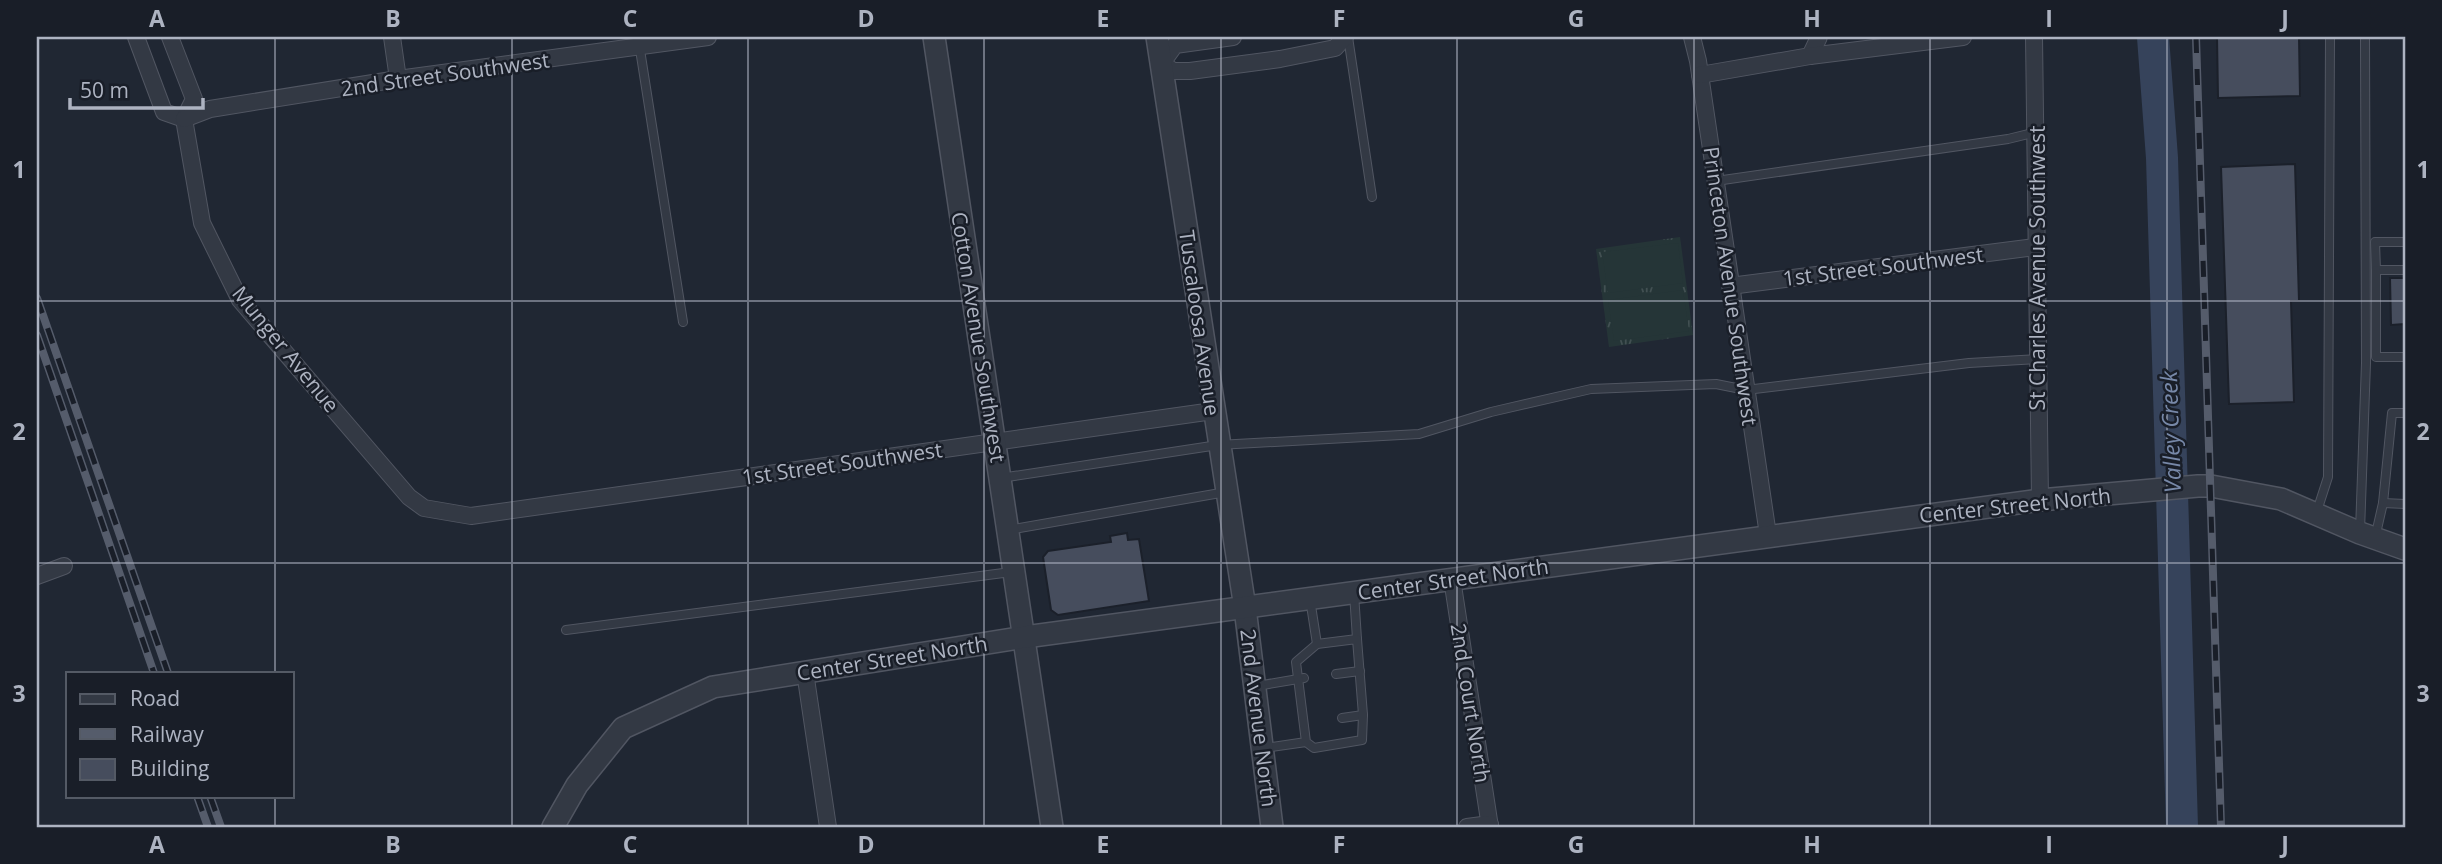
<svg xmlns="http://www.w3.org/2000/svg" width="2442" height="864" viewBox="0 0 2442 864" font-family="'Open Sans',sans-serif">
	<style>
		.grass { fill: url(#grass-tufts) }
		.pitch { fill: #253537 }
		.lines { fill: none; stroke-linecap: round; stroke-linejoin: round }
		.river { stroke: #36435b; stroke-width: 32 }
		.building { fill: #464d5d; stroke: #1b202a; stroke-width: 2 }
		.service-casing { stroke: #515662; stroke-width: 10 }
		.minor-casing { stroke: #515662; stroke-width: 18 }
		.tertiary-casing { stroke: #515662; stroke-width: 24 }
		.service { stroke: #333944; stroke-width: 8 }
		.minor { stroke: #333944; stroke-width: 16 }
		.tertiary { stroke: #333944; stroke-width: 21 }
		.rail-casing { stroke: #555c6b; stroke-width: 8 }
		.rail { stroke: #191e28; stroke-width: 5; stroke-dasharray: 16; stroke-linecap: butt }
		.grid { fill: none; stroke: #adb3c1; stroke-width: 2; stroke-opacity: 0.55 }
		.labels { text-anchor: middle; dominant-baseline: central; stroke-width: 5; stroke-linejoin: round; paint-order: stroke }
		.street-label { font-size: 21px; fill: #adb3c1; stroke: #191e28 }
		.water-label { font-size: 23px; font-style: italic; fill: #7788a8; stroke: #191e28 }
		.neatline { fill: none; stroke: #adb3c1; stroke-width: 2.5 }
		.grid-label { font-size: 23px; text-anchor: middle; font-weight: bold; fill: #adb3c1 }
	</style>
	<defs>
		<pattern id="grass-tufts" width="24" height="20" patternUnits="userSpaceOnUse" patternTransform="scale(1.75)"><rect width="24" height="20" fill="#253537"/><path d="M3 7l-1-3M5 7V3M7 7l1-3M15 17l-1-3M17 17v-4M19 17l1-3" fill="none" stroke="#425052"/></pattern>
	</defs>
	<rect width="100%" height="100%" fill="#202733"/>
	<polygon class="grass" points="1680,237 1693,335 1609,347 1596,249"/>
	<g class="pitch">
		<polygon points="1678,243 1683,283 1608,293 1602,252"/>
		<polygon points="1683,290 1689,331 1614,341 1608,300"/>
	</g>
	<g class="lines">
		<polyline class="river" points="2153,37 2162,158 2182,827"/>
	</g>
	<g class="building">
		<polygon points="2217,37 2299,37 2300,96 2218,98"/>
		<polygon points="2295,164 2299,301 2291,301 2294,402 2229,404 2221,167"/>
		<polygon points="2390,278 2405,278 2405,324 2391,325"/>
		<polygon points="1127,533 1128,540 1139,539 1149,601 1058,615 1051,610 1043,557 1048,551 1111,542 1110,536"/>
	</g>
	<g class="lines">
		<defs>
			<g id="service">
				<polyline points="638,37 683,322"/>
				<polyline points="1348,37 1372,197"/>
				<polyline points="1716,181 2008,139 2037,132"/>
				<polyline points="2405,242 2375,242 2376,270 2405,270"/>
				<polyline points="2376,270 2376,357 2405,357"/>
				<polyline points="1001,478 1218,445 1419,434 1491,412 1591,389 1716,384 1746,390 1969,363 2037,359"/>
				<polyline points="2383,503 2405,504"/>
				<polyline points="2317,511 2328,477 2330,37"/>
				<polyline points="1008,530 1226,492"/>
				<polyline points="2360,531 2366,363 2365,37"/>
				<polyline points="2375,538 2383,503 2392,413 2405,413"/>
				<polyline points="1354,593 1357,639"/>
				<polyline points="1310,599 1317,644"/>
				<polyline points="566,630 1011,572"/>
				<polyline points="1336,674 1360,671"/>
				<polyline points="1257,686 1304,678"/>
				<polyline points="1342,718 1363,715"/>
				<polyline points="1265,748 1306,742 1314,748 1362,740 1363,715 1357,639 1317,644 1296,662 1306,742"/>
			</g>
			<g id="minor">
				<polyline points="136,37 164,112 184,119"/>
				<polyline points="170,37 194,99 184,119 202,223 240,300 409,497 424,508 471,516 1213,411"/>
				<polyline points="392,37 398,79"/>
				<polyline points="1233,37 1175,45 1162,63 1173,71 1190,71 1280,59 1335,48 1345,37"/>
				<polyline points="1692,37 1698,61 1768,535"/>
				<polyline points="2034,37 2040,500"/>
				<polyline points="1810,56 1819,37"/>
				<polyline points="1700,75 1810,56 1963,37"/>
				<polyline points="184,119 210,109 398,79 708,37"/>
				<polyline points="1730,286 2035,247"/>
				<polyline points="37,576 64,566"/>
				<polyline points="1452,579 1490,827"/>
				<polyline points="805,672 828,827"/>
				<polyline points="1467,827 1490,824"/>
			</g>
			<g id="tertiary">
				<polyline points="934,37 1052,827"/>
				<polyline points="1157,37 1245,608 1272,827"/>
				<polyline points="553,827 577,785 623,728 713,687 1025,637 2040,500 2198,486 2211,486 2281,499 2360,533 2405,549"/>
			</g>
		</defs>
		<use href="#service" class="service-casing"/>
		<use href="#minor" class="minor-casing"/>
		<use href="#tertiary" class="tertiary-casing"/>
		<use href="#service" class="service"/>
		<use href="#minor" class="minor"/>
		<use href="#tertiary" class="tertiary"/>
		<defs>
			<g id="rail">
				<polyline points="2196,37 2221,827"/>
				<polyline points="37,298 168,673"/>
				<polyline points="37,335 154,673"/>
				<polyline points="197,796 208,827"/>
				<polyline points="210,796 221,827"/>
			</g>
		</defs>
		<use href="#rail" class="rail-casing"/>
		<use href="#rail" class="rail"/>
	</g>
	<path class="grid" d="M275 37V673M512 37V827M748 37V827M984 37V827M1221 37V827M1457 37V827M1694 37V827M1930 37V827M2167 37V827M37 301H2405M37 563H2405M275 796V827"/>
	<g class="labels">
		<g class="street-label">
			<text transform="translate(445 74) rotate(-8)">2nd Street Southwest</text>
			<text transform="translate(1883 266) rotate(-7)">1st Street Southwest</text>
			<text transform="translate(2037 268) rotate(-90)">St Charles Avenue Southwest</text>
			<text transform="translate(1731 286) rotate(82)">Princeton Avenue Southwest</text>
			<text transform="translate(1200 323) rotate(82)">Tuscaloosa Avenue</text>
			<text transform="translate(979 337) rotate(81)">Cotton Avenue Southwest</text>
			<text transform="translate(286 349) rotate(51)">Munger Avenue</text>
			<text transform="translate(842 463) rotate(-8)">1st Street Southwest</text>
			<text transform="translate(2015 505) rotate(-6)">Center Street North</text>
			<text transform="translate(1453 579) rotate(-8)">Center Street North</text>
			<text transform="translate(892 658) rotate(-9)">Center Street North</text>
			<text transform="translate(1471 703) rotate(81)">2nd Court North</text>
			<text transform="translate(1259 718) rotate(83)">2nd Avenue North</text>
		</g>
		<g class="water-label">
			<text transform="translate(2170 432) rotate(-92)">Valley Creek</text>
		</g>
	</g>
	<rect width="2442" height="864" fill="none" stroke="#191e28" stroke-width="77"/>
	<rect x="66" y="672" width="228" height="126" fill="#191e28" stroke="#545a65" stroke-width="2"/>
	<rect x="80" y="694" width="35" height="10" fill="#333944" stroke="#545a65" stroke-width="2"/>
	<text x="130" y="706" font-size="21" fill="#adb3c1">Road</text>
	<rect x="80" y="729" width="35" height="10" fill="#555c6b" stroke="#545a65" stroke-width="2"/>
	<text x="130" y="742" font-size="21" fill="#adb3c1">Railway</text>
	<rect x="80" y="759" width="35" height="21" fill="#464d5d" stroke="#545a65" stroke-width="2"/>
	<text x="130" y="776" font-size="21" fill="#adb3c1">Building</text>
	<path d="M70 98v10h133v-10" fill="none" stroke="#adb3c1" stroke-width="3.5"/>
	<text x="80" y="98" font-size="21" fill="#adb3c1" stroke="#191e28" stroke-width="5" paint-order="stroke">50 m</text>
	<rect x="38" y="38" width="2366" height="788" class="neatline"/>
	<g class="grid-label">
		<text x="157" y="27">A</text>
		<text x="393" y="27">B</text>
		<text x="630" y="27">C</text>
		<text x="866" y="27">D</text>
		<text x="1103" y="27">E</text>
		<text x="1339" y="27">F</text>
		<text x="1576" y="27">G</text>
		<text x="1812" y="27">H</text>
		<text x="2049" y="27">I</text>
		<text x="2285" y="27">J</text>
		<text x="19" y="178">1</text>
		<text x="2423" y="178">1</text>
		<text x="19" y="440">2</text>
		<text x="2423" y="440">2</text>
		<text x="19" y="702">3</text>
		<text x="2423" y="702">3</text>
		<text x="157" y="853">A</text>
		<text x="393" y="853">B</text>
		<text x="630" y="853">C</text>
		<text x="866" y="853">D</text>
		<text x="1103" y="853">E</text>
		<text x="1339" y="853">F</text>
		<text x="1576" y="853">G</text>
		<text x="1812" y="853">H</text>
		<text x="2049" y="853">I</text>
		<text x="2285" y="853">J</text>
	</g>
</svg>
